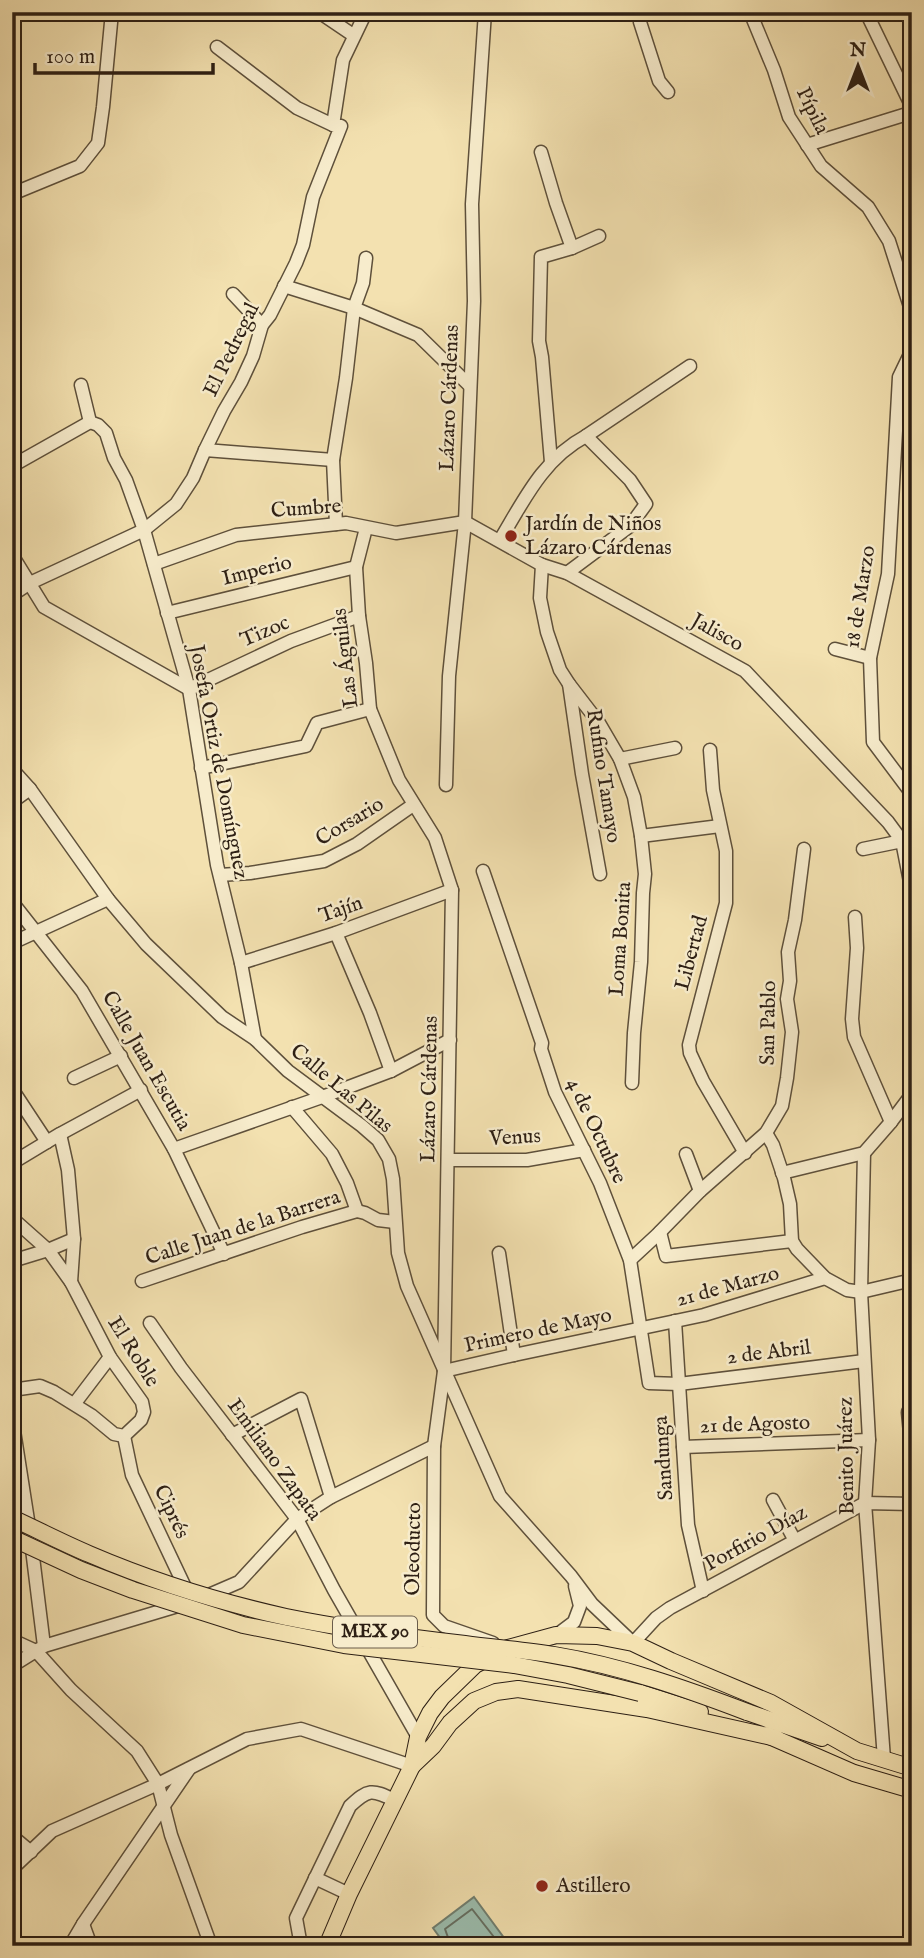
<svg xmlns="http://www.w3.org/2000/svg" width="924" height="1958" viewBox="0 0 924 1958" font-family="'IM FELL English',serif">
	<style>
		.water { fill: #9bbdae; stroke: #6f7e70; stroke-width: 2 }
		.lines { fill: none; stroke-linecap: round; stroke-linejoin: round }
		.shore { stroke: #646e61; stroke-width: 2 }
		.minor-casing { stroke: #5e503b; stroke-width: 15 }
		.major-casing { stroke: #2d1f14; stroke-width: 18 }
		.minor { stroke: #f7eccc; stroke-width: 12 }
		.major { stroke: #f3e1b0; stroke-width: 16 }
		.major-bridge-casing { stroke: #2d1f14; stroke-width: 18; stroke-linecap: butt }
		.major-bridge { stroke: #f3e1b0; stroke-width: 16 }
		.poi-dot { fill: #8f2418; stroke: #f7eccc; stroke-width: 2.5 }
		.labels { text-anchor: middle; dominant-baseline: central; stroke-width: 5; stroke-linejoin: round; paint-order: stroke }
		.shield { fill: #f7eccc; stroke: #6a5c4b; stroke-width: 2 }
		.shield-label { font-size: 19px; font-weight: bold; fill: #2d1f14 }
		.street-label { font-size: 21px; fill: #2d1f14; stroke: #f7eccc }
		.poi-label { font-size: 21px; fill: #2d1f14; stroke: #f7eccc; text-anchor: start }
	</style>
	<rect width="100%" height="100%" fill="#f3e1b0"/>
	<filter id="stains"><feTurbulence type="fractalNoise" baseFrequency=".00286" numOctaves="4"/><feColorMatrix values="0 0 0 0 .2 0 0 0 0 .09 0 0 0 0 .02 0 0 0 .5 -.17"/></filter>
	<radialGradient id="worn" r=".72"><stop offset=".6" stop-color="#630" stop-opacity="0"/><stop offset="1" stop-color="#630" stop-opacity=".3"/></radialGradient>
	<polygon class="water" points="474,1897 510,1946 446,1946 433,1928"/>
	<g class="lines">
		<polyline class="shore" points="451,1946 445,1929 472,1909 501,1946"/>
		<defs>
			<g id="minor">
				<polyline points="319,12 353,35"/>
				<polyline points="640,12 640,22 659,81 668,92"/>
				<polyline points="750,12 774,70 789,117 821,166 868,207 889,241 912,313"/>
				<polyline points="217,47 297,108 333,125"/>
				<polyline points="807,145 907,114 911,111 911,105 866,12"/>
				<polyline points="541,152 556,203 572,248 541,257 539,341 542,357 551,462"/>
				<polyline points="12,194 80,166 98,143 103,107 112,12"/>
				<polyline points="572,248 599,236"/>
				<polyline points="284,286 354,308 418,335 469,385"/>
				<polyline points="233,294 262,325"/>
				<polyline points="912,350 899,377 888,574 870,658 873,742 909,790 912,788"/>
				<polyline points="81,385 90,422 98,425 106,433 114,458 126,480 144,530 189,689 217,865 241,963 255,1039"/>
				<polyline points="899,398 912,408"/>
				<polyline points="586,436 690,366"/>
				<polyline points="205,450 333,460"/>
				<polyline points="12,466 90,422"/>
				<polyline points="465,522 542,565 567,573 745,671 888,822 902,841 912,892"/>
				<polyline points="336,524 333,460 346,378 354,308 363,283 366,258"/>
				<polyline points="366,528 356,567 359,616 366,663 370,709 399,780 435,838 452,890 444,1371 434,1446 433,1615 444,1626 493,1643"/>
				<path d="M500 540C524 500 543 459 586 436L630 480 646 504 630 526 567 573"/>
				<polyline points="12,555 44,607 189,689"/>
				<polyline points="154,564 236,535 346,523 396,533 465,522"/>
				<polyline points="542,565 540,598 547,632 560,670 569,684 599,723 620,759 634,797 641,836 645,874 643,893 641,962 634,1033 632,1083"/>
				<polyline points="12,595 30,583 144,530 176,504 193,478 205,450 224,411 241,382 253,356 262,325 270,315 296,263 303,245 313,197 341,126 333,125 343,60 366,12"/>
				<polyline points="167,613 356,567"/>
				<polyline points="835,649 870,658"/>
				<polyline points="569,684 582,774 600,874"/>
				<polyline points="189,689 291,641 359,616"/>
				<polyline points="710,750 713,790 726,851 726,903 689,1045 690,1053 703,1081 745,1153"/>
				<polyline points="620,759 675,748"/>
				<polyline points="201,768 306,746 317,723 370,709"/>
				<polyline points="12,769 30,789 108,899 146,944 222,1017 255,1039 288,1071 362,1126 378,1140 389,1159 393,1179 398,1253 407,1286 500,1496 571,1576 592,1604 633,1643 656,1618 670,1608 865,1503 912,1504"/>
				<polyline points="446,785 449,676 465,522 474,301 472,204 485,12"/>
				<polyline points="12,802 30,789"/>
				<polyline points="641,836 720,826"/>
				<polyline points="863,849 912,839"/>
				<polyline points="483,871 542,1043 541,1049 555,1092 600,1183 630,1260 649,1383 679,1384 864,1361"/>
				<polyline points="220,875 250,873 324,861 357,844 413,805"/>
				<polyline points="12,902 82,991 174,1149 224,1254"/>
				<polyline points="855,917 857,948 852,1019 854,1037 891,1122"/>
				<polyline points="336,933 370,1013 391,1071"/>
				<polyline points="12,943 108,899"/>
				<polyline points="241,963 336,933 452,890"/>
				<polyline points="74,1078 121,1056"/>
				<polyline points="12,1089 47,1142"/>
				<polyline points="292,1107 332,1154 347,1183 357,1211"/>
				<polyline points="766,1133 773,1145 784,1178 790,1204 792,1241 797,1249 825,1278 847,1290 861,1292 912,1280"/>
				<polyline points="60,1134 68,1170 74,1239 71,1282"/>
				<polyline points="174,1149 322,1097 391,1071 450,1040"/>
				<polyline points="864,1153 861,1292 869,1440 865,1503 884,1759"/>
				<polyline points="686,1154 700,1191"/>
				<polyline points="448,1160 527,1160 584,1150"/>
				<polyline points="12,1163 60,1134 141,1090"/>
				<polyline points="782,1173 864,1153 891,1122 912,1094"/>
				<polyline points="12,1218 48,1250 71,1282 110,1357 142,1402 144,1412 141,1420 124,1436 114,1434 91,1415 54,1392 40,1386 12,1390"/>
				<polyline points="660,1232 666,1256 792,1241"/>
				<polyline points="499,1253 514,1355"/>
				<polyline points="630,1260 657,1235 700,1191 766,1133 782,1106 787,1078 792,1032 787,999 790,981 788,952 795,920 804,849"/>
				<polyline points="12,1261 48,1250 74,1239"/>
				<polyline points="142,1281 302,1227 357,1211 365,1213 378,1220 395,1222"/>
				<polyline points="675,1321 688,1525 703,1591"/>
				<polyline points="150,1323 181,1368 297,1519 334,1590 418,1737"/>
				<polyline points="444,1371 514,1355 704,1315 825,1278"/>
				<polyline points="75,1403 110,1357"/>
				<polyline points="912,1405 908,1412 912,1455"/>
				<polyline points="12,1418 30,1533 44,1646 12,1666"/>
				<polyline points="232,1435 301,1399 331,1497"/>
				<polyline points="124,1436 132,1475 192,1602"/>
				<polyline points="683,1447 869,1440"/>
				<polyline points="773,1500 794,1539"/>
				<polyline points="202,1598 239,1582 297,1519 331,1497 434,1446"/>
				<polyline points="554,1637 574,1622 580,1606 575,1586"/>
				<polyline points="12,1640 36,1651 71,1690 137,1751 158,1784 171,1835 211,1946"/>
				<polyline points="44,1646 181,1605"/>
				<polyline points="12,1836 31,1852"/>
				<polyline points="12,1869 52,1831 158,1784 247,1739 301,1729 412,1766"/>
				<polyline points="315,1878 349,1894"/>
				<polyline points="83,1924 91,1946"/>
				<polyline points="70,1946 83,1924 189,1769"/>
				<path d="M301 1946 296 1918 350 1806C368 1789 372 1789 394 1800"/>
			</g>
			<g id="major">
				<polyline points="640,1693 700,1712"/>
				<polyline points="747,1712 822,1738"/>
				<polyline points="767,1735 854,1773 912,1790"/>
				<polyline points="412,1766 433,1746 450,1723 474,1701 496,1692 518,1689 647,1709 776,1738"/>
				<polyline points="327,1946 349,1894 412,1766 418,1737 430,1713 442,1697 475,1665 508,1648 556,1635 597,1636 633,1643 671,1661 771,1703 857,1751 912,1768"/>
			</g>
		</defs>
		<use href="#minor" class="minor-casing"/>
		<use href="#major" class="major-casing"/>
		<use href="#minor" class="minor"/>
		<use href="#major" class="major"/>
		<defs>
			<g id="major-bridge">
				<path d="M12 1518C38 1530 63 1543 89 1554 152 1581 219 1602 286 1617 345 1629 405 1637 465 1644 494 1648 525 1650 554 1655 621 1666 684 1688 747 1712"/>
				<polyline points="12,1538 81,1570 133,1590 243,1625 344,1645 514,1665 568,1675 640,1693"/>
			</g>
		</defs>
		<use href="#major-bridge" class="major-bridge-casing"/>
		<use href="#major-bridge" class="major-bridge"/>
	</g>
	<g class="poi-dot">
		<circle cx="511" cy="536" r="7"/>
		<circle cx="542" cy="1886" r="7"/>
	</g>
	<g class="labels">
		<rect class="shield" x="333" y="1616.5" width="84" height="31" rx="5"/>
		<g class="shield-label">
			<text x="375" y="1632">MEX 90</text>
		</g>
		<g class="street-label">
			<text transform="translate(812 111) rotate(64)">Pípila</text>
			<text transform="translate(232 350) rotate(-64)">El Pedregal</text>
			<text transform="translate(450 398) rotate(-88)">Lázaro Cárdenas</text>
			<text transform="translate(306 509) rotate(-4)">Cumbre</text>
			<text transform="translate(257 571) rotate(-14)">Imperio</text>
			<text transform="translate(861 597) rotate(-81)">18 de Marzo</text>
			<text transform="translate(265 632) rotate(-23)">Tizoc</text>
			<text transform="translate(717 633) rotate(29)">Jalisco</text>
			<text transform="translate(346 658) rotate(-97)">Las Águilas</text>
			<text transform="translate(218 762) rotate(79)">Josefa Ortiz de Domínguez</text>
			<text transform="translate(603 776) rotate(81)">Rufino Tamayo</text>
			<text transform="translate(350 822) rotate(-31)">Corsario</text>
			<text transform="translate(341 910) rotate(-19)">Tajín</text>
			<text transform="translate(621 939) rotate(-86)">Loma Bonita</text>
			<text transform="translate(692 953) rotate(-75)">Libertad</text>
			<text transform="translate(769 1023) rotate(-89)">San Pablo</text>
			<text transform="translate(146 1061) rotate(60)">Calle Juan Escutia</text>
			<text transform="translate(341 1089) rotate(40)">Calle Las Pilas</text>
			<text transform="translate(430 1089) rotate(-89)">Lázaro Cárdenas</text>
			<text transform="translate(596 1131) rotate(65)">4 de Octubre</text>
			<text transform="translate(515 1138) rotate(-3)">Venus</text>
			<text transform="translate(243 1228) rotate(-18)">Calle Juan de la Barrera</text>
			<text transform="translate(728 1287) rotate(-15)">21 de Marzo</text>
			<text transform="translate(538 1331) rotate(-12)">Primero de Mayo</text>
			<text transform="translate(133 1352) rotate(58)">El Roble</text>
			<text transform="translate(769 1353) rotate(-7)">2 de Abril</text>
			<text transform="translate(755 1425) rotate(-2)">21 de Agosto</text>
			<text transform="translate(847 1456) rotate(-91)">Benito Juárez</text>
			<text transform="translate(664 1458) rotate(-94)">Sandunga</text>
			<text transform="translate(274 1460) rotate(54)">Emiliano Zapata</text>
			<text transform="translate(171 1512) rotate(65)">Ciprés</text>
			<text transform="translate(756 1539) rotate(-29)">Porfirio Díaz</text>
			<text transform="translate(414 1549) rotate(-89)">Oleoducto</text>
		</g>
		<g class="poi-label">
			<text x="525" y="524">Jardín de Niños<tspan x="525" dy="24">Lázaro Cárdenas</tspan></text>
			<text x="556" y="1886">Astillero</text>
		</g>
	</g>
	<rect width="924" height="1958" fill="none" stroke="#f3e1b0" stroke-width="42"/>
	<rect x="14" y="14" width="896" height="1930" fill="none" stroke="#2d1f14" stroke-width="3.5"/>
	<rect x="21" y="21" width="882" height="1916" fill="none" stroke="#2d1f14" stroke-width="2"/>
	<g transform="translate(858 66)" stroke="#f7eccc" stroke-width="5" paint-order="stroke">
	<path d="M0-5L12 26L0 18L-12 26Z" fill="#2d1f14"/>
	<text y="-10" font-size="19" font-weight="bold" text-anchor="middle" fill="#2d1f14">N</text>
	</g>
	<path d="M35 63v10h178v-10" fill="none" stroke="#2d1f14" stroke-width="3.5"/>
	<text x="46" y="63" font-size="21" fill="#2d1f14" stroke="#f7eccc" stroke-width="5" paint-order="stroke">100 m</text>
	<rect width="100%" height="100%" filter="url(#stains)"/>
	<rect width="100%" height="100%" fill="url(#worn)"/>
</svg>
